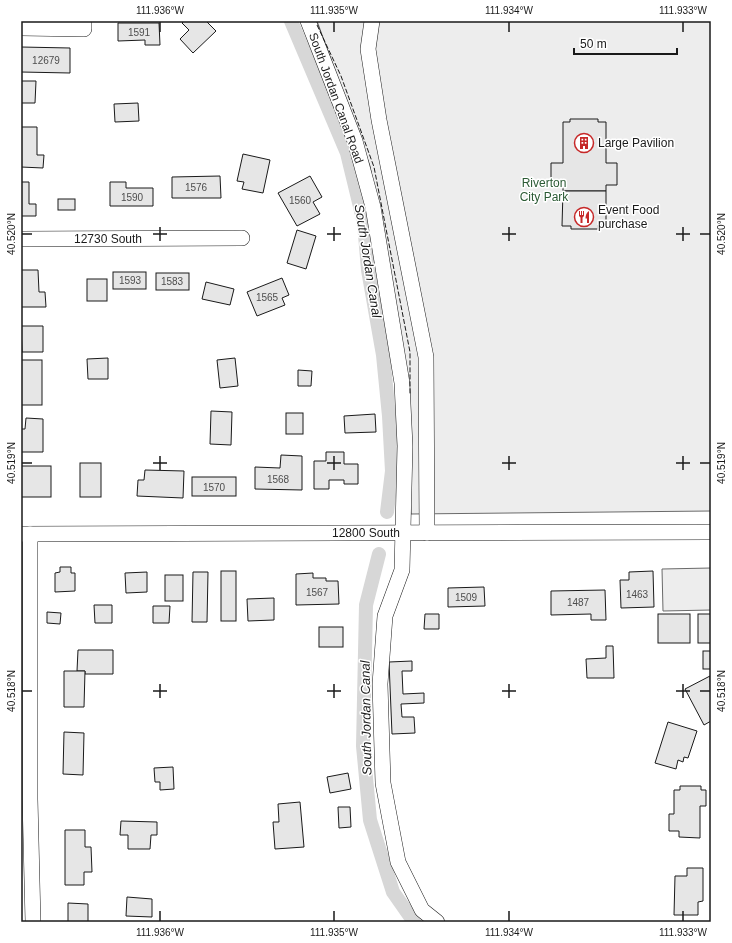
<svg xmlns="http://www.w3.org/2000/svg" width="732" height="943" viewBox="0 0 732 943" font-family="Arial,sans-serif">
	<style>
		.built { fill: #ededed; stroke: #6a6a6a }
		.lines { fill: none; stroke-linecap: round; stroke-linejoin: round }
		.canal { stroke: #d7d7d7; stroke-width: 14 }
		.building { fill: #e6e6e6; stroke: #1a1a1a }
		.minor-casing { stroke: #1a1a1a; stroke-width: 16 }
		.minor { stroke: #fff; stroke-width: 15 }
		.fence { stroke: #1a1a1a; stroke-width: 1; stroke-dasharray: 5 2; stroke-linecap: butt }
		.ticks { fill: none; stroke: #1a1a1a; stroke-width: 1.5 }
		.labels { text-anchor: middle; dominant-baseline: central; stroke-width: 3; stroke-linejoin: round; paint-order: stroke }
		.number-label { font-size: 10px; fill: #4d4d4d }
		.street-label { font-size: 12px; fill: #1a1a1a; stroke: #fff }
		.poi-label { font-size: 12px; fill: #1a1a1a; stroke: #fff; text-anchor: start }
		.park-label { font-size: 12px; fill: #2b5a34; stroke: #fff }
		.water-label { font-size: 13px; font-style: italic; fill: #1a1a1a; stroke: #fff }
		.neatline { fill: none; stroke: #1a1a1a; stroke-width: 1.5 }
		.ticks-label { font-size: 10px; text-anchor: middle; fill: #1a1a1a }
	</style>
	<rect width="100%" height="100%" fill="#fff"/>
	<g class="built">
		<polygon points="317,21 711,21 711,511 411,514 403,350 370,166"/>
		<polygon points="711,568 711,610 663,611 662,569"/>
	</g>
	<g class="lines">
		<g class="canal">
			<polyline points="291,21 347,153 364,223 368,270 383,355 389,416 392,471 387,512"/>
			<polyline points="379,554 366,605 363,746 370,820 393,892 414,922"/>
		</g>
	</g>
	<g class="building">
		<polygon points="184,21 206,21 216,31 193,53 180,39 189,30 182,23"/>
		<polygon points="118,23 159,23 160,45 145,45 145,40 118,41"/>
		<polygon points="21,47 70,48 70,73 21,72"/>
		<polygon points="21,81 36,81 35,103 21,103"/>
		<polygon points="138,103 139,121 115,122 114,104"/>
		<polygon points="570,119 598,119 598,122 606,122 606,163 617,163 617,185 606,185 606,191 563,191 563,184 551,184 551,163 563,163 563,122 570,122"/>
		<polygon points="21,127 37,127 37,155 44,155 43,168 21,167"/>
		<polygon points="243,154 270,160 263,193 242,189 244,182 237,181"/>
		<polygon points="220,176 221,198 172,198 172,177"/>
		<polygon points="310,176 322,197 313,202 320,214 297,226 278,193"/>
		<polygon points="21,182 29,182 29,204 36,204 36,216 21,216"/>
		<polygon points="110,182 126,182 126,188 153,188 153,206 110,206"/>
		<polygon points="563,191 606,191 606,225 598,225 598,229 571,229 571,226 562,226"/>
		<rect x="58" y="199" width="17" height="11"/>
		<polygon points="297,230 316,236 306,269 287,263"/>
		<polygon points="21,270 38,270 39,292 45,292 46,307 21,307"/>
		<rect x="113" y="272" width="33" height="17"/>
		<rect x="156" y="273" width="33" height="17"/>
		<polygon points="282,278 289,295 282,298 285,305 257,316 247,292"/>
		<rect x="87" y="279" width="20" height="22"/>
		<polygon points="206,282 234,289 230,305 202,299"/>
		<polygon points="21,326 43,326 43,352 22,352"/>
		<polygon points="108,358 108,379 88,379 87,359"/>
		<polygon points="235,358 238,386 220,388 217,360"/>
		<rect x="21" y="360" width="21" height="45"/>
		<polygon points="298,370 312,371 311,386 298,386"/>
		<polygon points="211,411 232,412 231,445 210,444"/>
		<rect x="286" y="413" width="17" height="21"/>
		<polygon points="375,414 376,432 345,433 344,416"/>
		<polygon points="26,418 43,419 43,452 21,452 21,429 25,429"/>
		<polygon points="326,452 344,452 344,464 358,464 358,484 344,484 344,480 329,480 329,489 314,489 314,461 326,461"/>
		<polygon points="281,455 302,456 302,490 255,489 255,467 280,468"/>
		<rect x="80" y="463" width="21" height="34"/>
		<rect x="21" y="466" width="30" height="31"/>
		<polygon points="145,470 184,471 183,498 137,496 138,480 144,480"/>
		<rect x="192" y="477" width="44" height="19"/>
		<polygon points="60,567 71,567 71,573 75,573 75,591 55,592 55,573 60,572"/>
		<rect x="221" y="571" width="15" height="50"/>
		<polygon points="653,571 654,607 621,608 620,580 629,580 629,572"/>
		<polygon points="147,572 147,592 126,593 125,573"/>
		<polygon points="193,572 208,572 207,622 192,622"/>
		<polygon points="313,573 313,578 326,578 326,581 338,581 339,604 296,605 296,574"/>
		<rect x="165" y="575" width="18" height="26"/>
		<polygon points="484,587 485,606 448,607 448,588"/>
		<polygon points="605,590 606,620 591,620 591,614 551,615 551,591"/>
		<polygon points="274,598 274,620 248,621 247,599"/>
		<polygon points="94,605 112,605 112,623 95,623"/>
		<polygon points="153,606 170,606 169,623 153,623"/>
		<polygon points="47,612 61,613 60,624 47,623"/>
		<polygon points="425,614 439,614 439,629 424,629"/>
		<rect x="658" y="614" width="32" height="29"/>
		<rect x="698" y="614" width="13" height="29"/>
		<rect x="319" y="627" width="24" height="20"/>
		<polygon points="606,646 613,646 614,678 587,678 586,659 606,658"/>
		<polygon points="78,650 113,650 113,674 85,674 85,671 77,671"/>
		<rect x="703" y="651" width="8" height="18"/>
		<polygon points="412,661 412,671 402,671 403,694 424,693 424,703 401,704 402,717 414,717 415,733 392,734 389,662"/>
		<polygon points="64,671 85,671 84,707 64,707"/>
		<polygon points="710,676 711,721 704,725 685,689"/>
		<polygon points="668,722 697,731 688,758 684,757 683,762 678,760 676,769 655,763"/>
		<polygon points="64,732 84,733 83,775 63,774"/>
		<polygon points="173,767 174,789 160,790 160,782 155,782 154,768"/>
		<polygon points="348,773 351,789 330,793 327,777"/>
		<polygon points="680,786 701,786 701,790 706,790 706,806 700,806 700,838 679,837 679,831 669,831 669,814 674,814 674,790 680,790"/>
		<polygon points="300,802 304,847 275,849 273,822 279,822 278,804"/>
		<polygon points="338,807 350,807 351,827 339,828"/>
		<polygon points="121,821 157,822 157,835 151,835 150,849 128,849 128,835 120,835"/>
		<polygon points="65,830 85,830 85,847 91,847 92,872 84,872 84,885 65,885"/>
		<polygon points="687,868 703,868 703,901 698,902 698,915 674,915 675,876 687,876"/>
		<polygon points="127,897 152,899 152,917 126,916"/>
		<polygon points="68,903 88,904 88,922 68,922"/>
	</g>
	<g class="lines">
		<defs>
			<g id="minor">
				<polyline points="308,21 355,141 373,207 402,383 405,446 402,570 385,616 380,684 383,783 398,862 422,910 437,922"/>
				<polyline points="372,21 368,49 379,120 426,357 427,533"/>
				<polyline points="21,28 84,29 84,21"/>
				<polyline points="21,239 242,238"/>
				<polyline points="21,534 711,532"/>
				<polyline points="30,534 30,799 33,922"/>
			</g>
		</defs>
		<use href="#minor" class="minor-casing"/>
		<use href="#minor" class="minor"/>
		<polyline class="fence" points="317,25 341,76 374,167 410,352 410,394"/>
	</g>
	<path class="ticks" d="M160 22V32M334 22V32M509 22V32M683 22V32M160 227V241M334 227V241M509 227V241M683 227V241M22 234H32M153 234H167M327 234H341M502 234H516M676 234H690M700 234H710M160 456V470M334 456V470M509 456V470M683 456V470M22 463H32M153 463H167M327 463H341M502 463H516M676 463H690M700 463H710M160 684V698M334 684V698M509 684V698M683 684V698M22 691H32M153 691H167M327 691H341M502 691H516M676 691H690M700 691H710M160 911V921M334 911V921M509 911V921M683 911V921"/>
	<defs>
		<symbol id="building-ring" viewBox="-11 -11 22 22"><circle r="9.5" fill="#fff" stroke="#c62828" stroke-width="1.5"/><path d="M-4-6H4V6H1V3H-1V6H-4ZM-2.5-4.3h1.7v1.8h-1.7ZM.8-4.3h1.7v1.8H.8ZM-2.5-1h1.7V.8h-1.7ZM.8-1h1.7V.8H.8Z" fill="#c62828"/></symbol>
		<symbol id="restaurant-ring" viewBox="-11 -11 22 22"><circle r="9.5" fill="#fff" stroke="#c62828" stroke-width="1.5"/><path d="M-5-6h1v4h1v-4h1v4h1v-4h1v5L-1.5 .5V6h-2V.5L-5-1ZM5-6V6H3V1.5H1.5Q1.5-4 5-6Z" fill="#c62828"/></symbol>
	</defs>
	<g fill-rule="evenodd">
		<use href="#building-ring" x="573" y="132" width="22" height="22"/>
		<use href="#restaurant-ring" x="573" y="206" width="22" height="22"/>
	</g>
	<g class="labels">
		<g class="number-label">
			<text x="139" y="32">1591</text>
			<text x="46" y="60">12679</text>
			<text x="196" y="187">1576</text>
			<text x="132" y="197">1590</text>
			<text x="300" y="200">1560</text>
			<text x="130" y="280">1593</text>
			<text x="172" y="281">1583</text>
			<text x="267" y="297">1565</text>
			<text x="278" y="479">1568</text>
			<text x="214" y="487">1570</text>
			<text x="317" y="592">1567</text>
			<text x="637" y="594">1463</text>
			<text x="466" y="597">1509</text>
			<text x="578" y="602">1487</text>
		</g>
		<g class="street-label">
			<text transform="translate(336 98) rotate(70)">South Jordan Canal Road</text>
			<text x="108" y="239">12730 South</text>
			<text x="366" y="533">12800 South</text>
		</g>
		<g class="poi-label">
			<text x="598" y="143">Large Pavilion</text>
			<text x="598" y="210">Event Food<tspan x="598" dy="14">purchase</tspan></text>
		</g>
		<g class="park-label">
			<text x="544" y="183">Riverton<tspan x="544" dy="14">City Park</tspan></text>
		</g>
		<g class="water-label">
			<text transform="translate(368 261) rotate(81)">South Jordan Canal</text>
			<text transform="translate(366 718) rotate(-91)">South Jordan Canal</text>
		</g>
	</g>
	<rect width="732" height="943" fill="none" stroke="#ffffff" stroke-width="44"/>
	<path d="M574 48v6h103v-6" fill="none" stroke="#1a1a1a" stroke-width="2"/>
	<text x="580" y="48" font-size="12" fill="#1a1a1a" stroke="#ffffff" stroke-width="3" paint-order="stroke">50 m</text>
	<rect x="22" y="22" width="688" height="899" class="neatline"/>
	<g class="ticks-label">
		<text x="160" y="14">111.936°W</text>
		<text x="334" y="14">111.935°W</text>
		<text x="509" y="14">111.934°W</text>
		<text x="683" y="14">111.933°W</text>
		<text transform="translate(11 234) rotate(-90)" y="4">40.520°N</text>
		<text transform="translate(721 234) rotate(-90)" y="4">40.520°N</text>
		<text transform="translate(11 463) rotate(-90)" y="4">40.519°N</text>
		<text transform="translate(721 463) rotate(-90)" y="4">40.519°N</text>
		<text transform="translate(11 691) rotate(-90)" y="4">40.518°N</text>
		<text transform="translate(721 691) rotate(-90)" y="4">40.518°N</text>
		<text x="160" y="936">111.936°W</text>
		<text x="334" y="936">111.935°W</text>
		<text x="509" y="936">111.934°W</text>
		<text x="683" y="936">111.933°W</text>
	</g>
</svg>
